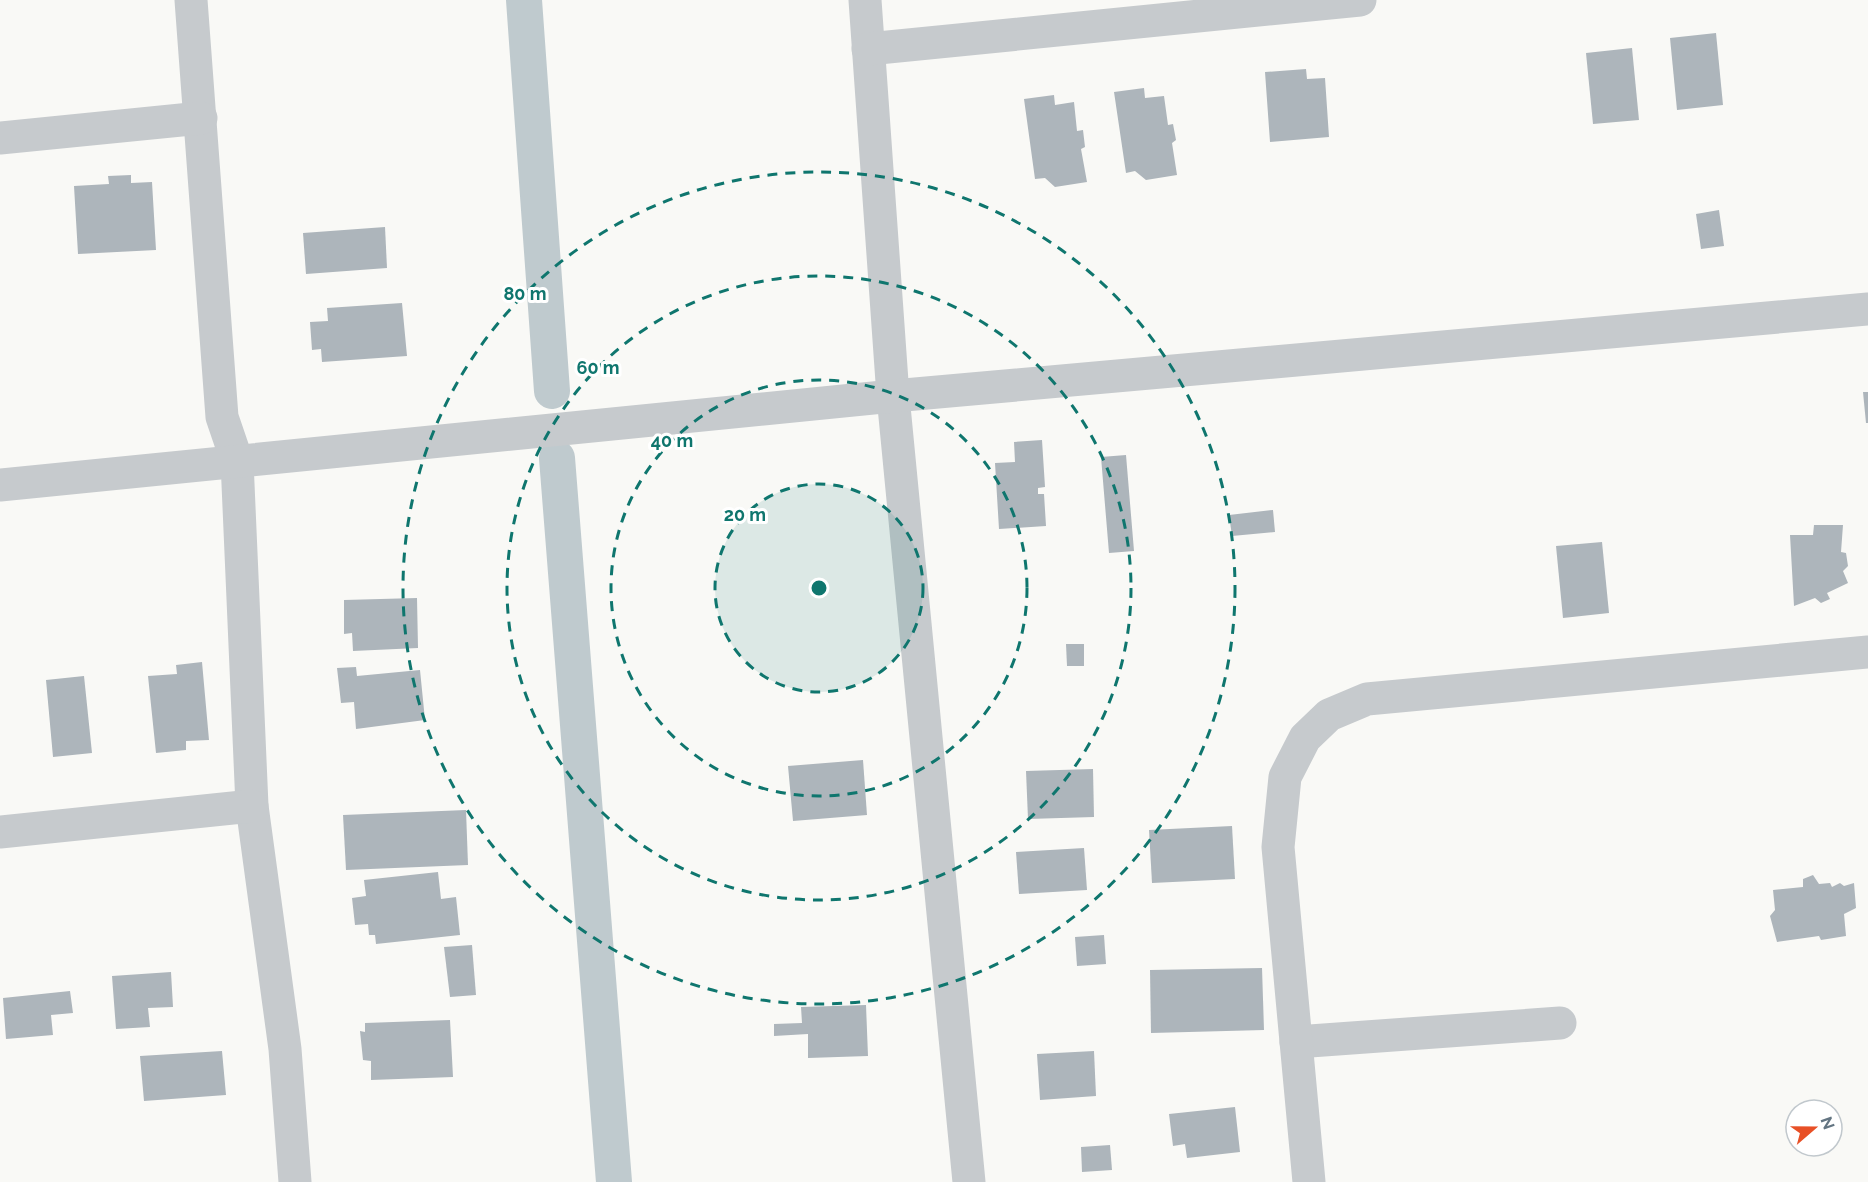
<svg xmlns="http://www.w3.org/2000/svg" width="1868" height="1182" viewBox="0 0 1868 1182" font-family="Raleway,sans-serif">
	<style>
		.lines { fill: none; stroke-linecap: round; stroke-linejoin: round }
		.canal { stroke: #bfcace; stroke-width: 36 }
		.building { fill: #adb5bb }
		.minor { stroke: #c6cacd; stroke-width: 33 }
		.ring { fill: none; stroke: #0f766e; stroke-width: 3; stroke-dasharray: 10 8 }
		.centre { fill: #0f766e; stroke: #fff; stroke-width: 3 }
		.ring-label { font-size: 18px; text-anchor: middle; font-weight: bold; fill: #0f766e; stroke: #fff; stroke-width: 6; stroke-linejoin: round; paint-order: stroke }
	</style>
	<rect width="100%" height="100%" fill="#f9f9f6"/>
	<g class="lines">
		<g class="canal">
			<polyline points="524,0 552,391"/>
			<polyline points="557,458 614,1182"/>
		</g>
	</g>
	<g class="building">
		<polygon points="1716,33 1723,105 1677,110 1670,38"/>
		<polygon points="1632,48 1639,120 1593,124 1586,53"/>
		<polygon points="1306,69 1307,79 1325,78 1329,137 1270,142 1265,72"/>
		<polygon points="1144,88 1145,98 1164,96 1168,125 1173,124 1176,140 1172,143 1177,175 1146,180 1135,171 1126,173 1114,92"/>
		<polygon points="1054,95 1055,105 1074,102 1077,131 1083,130 1085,147 1081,149 1087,182 1055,187 1045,178 1035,179 1024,99"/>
		<polygon points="131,175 131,183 152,182 156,250 78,254 74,186 109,184 108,176"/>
		<polygon points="1719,210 1724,246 1701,249 1696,214"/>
		<polygon points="385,227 387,268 306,274 303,233"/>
		<polygon points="402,303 407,356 322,362 321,349 312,350 310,322 328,321 327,308"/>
		<polygon points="1863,392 1868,392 1868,423 1866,423"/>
		<polygon points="1042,440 1045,487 1038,488 1038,494 1044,494 1046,526 999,529 995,463 1015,462 1014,442"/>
		<polygon points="1126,455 1134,551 1109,553 1101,457"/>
		<polygon points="1273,510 1275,532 1232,536 1229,515"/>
		<polygon points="1814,525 1843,525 1841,552 1846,553 1848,566 1843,571 1848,583 1827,593 1830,599 1821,603 1815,598 1794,606 1790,535 1813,535"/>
		<polygon points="1602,542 1609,613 1563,618 1556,546"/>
		<polygon points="417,598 418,648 353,651 352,633 344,634 344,600"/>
		<polygon points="1066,644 1084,644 1084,666 1067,666"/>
		<polygon points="202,662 209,740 186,741 186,750 156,753 148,676 177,674 176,665"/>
		<polygon points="356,667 357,676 420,670 425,720 356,729 354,702 341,703 337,668"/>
		<polygon points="84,676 92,753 53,757 46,680"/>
		<polygon points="863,760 867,815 793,821 788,766"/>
		<polygon points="1093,769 1094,817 1028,819 1026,771"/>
		<polygon points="466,810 468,865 346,870 343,815"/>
		<polygon points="1232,826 1235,879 1152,883 1149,830"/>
		<polygon points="1084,848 1087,890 1019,894 1016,852"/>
		<polygon points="438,872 441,899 456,897 460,935 376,944 375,935 369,935 368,924 355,925 352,898 366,896 364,880"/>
		<polygon points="1813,875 1819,884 1830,883 1832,887 1840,883 1844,886 1854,883 1856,908 1844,914 1846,936 1821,940 1819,936 1777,942 1770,916 1775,910 1773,890 1803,887 1803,879"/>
		<polygon points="1104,935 1106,964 1077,966 1075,937"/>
		<polygon points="472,945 476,995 450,997 444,947"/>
		<polygon points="1262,968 1264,1030 1151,1033 1150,970"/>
		<polygon points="171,972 173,1007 148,1008 150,1027 116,1029 112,976"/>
		<polygon points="70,991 73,1013 51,1015 53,1035 6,1039 3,998"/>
		<polygon points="866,1005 868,1056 808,1058 808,1034 774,1036 774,1024 802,1023 801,1007"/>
		<polygon points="450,1020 453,1077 371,1080 371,1061 363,1060 360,1031 365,1032 365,1023"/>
		<polygon points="222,1051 226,1095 144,1101 140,1056"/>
		<polygon points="1094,1051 1096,1096 1040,1100 1037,1054"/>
		<polygon points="1235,1107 1240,1152 1187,1158 1185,1144 1173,1146 1169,1114"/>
		<polygon points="1110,1145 1112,1170 1082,1172 1081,1147"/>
	</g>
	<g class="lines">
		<g class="minor">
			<polyline points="191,0 222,417 237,461 252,806 285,1049 295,1182"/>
			<polyline points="865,0 893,396 969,1182"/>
			<polyline points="868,49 1360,0"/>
			<polyline points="0,138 201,118"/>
			<polyline points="0,485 893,396 1868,309"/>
			<polyline points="0,832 252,806"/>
			<polyline points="1296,1042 1560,1023"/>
			<polyline points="1309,1182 1278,847 1285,777 1305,738 1329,715 1367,699 1868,652"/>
		</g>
	</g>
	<circle cx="819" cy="588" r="104" fill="#0f766e" fill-opacity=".12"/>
	<g class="ring">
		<circle cx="819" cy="588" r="104"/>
		<circle cx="819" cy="588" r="208"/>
		<circle cx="819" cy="588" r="312"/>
		<circle cx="819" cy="588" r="416"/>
	</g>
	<circle cx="819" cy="588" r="9" class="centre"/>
	<g class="ring-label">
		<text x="525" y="300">80 m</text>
		<text x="598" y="374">60 m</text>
		<text x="672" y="447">40 m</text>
		<text x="745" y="521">20 m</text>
	</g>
	<g transform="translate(1814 1128) rotate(70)"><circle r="28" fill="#ffffff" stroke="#c1c8cd" stroke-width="1.5"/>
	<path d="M0-4.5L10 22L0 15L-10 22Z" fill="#e85026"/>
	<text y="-9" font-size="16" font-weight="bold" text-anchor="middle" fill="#637582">N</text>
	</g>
</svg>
